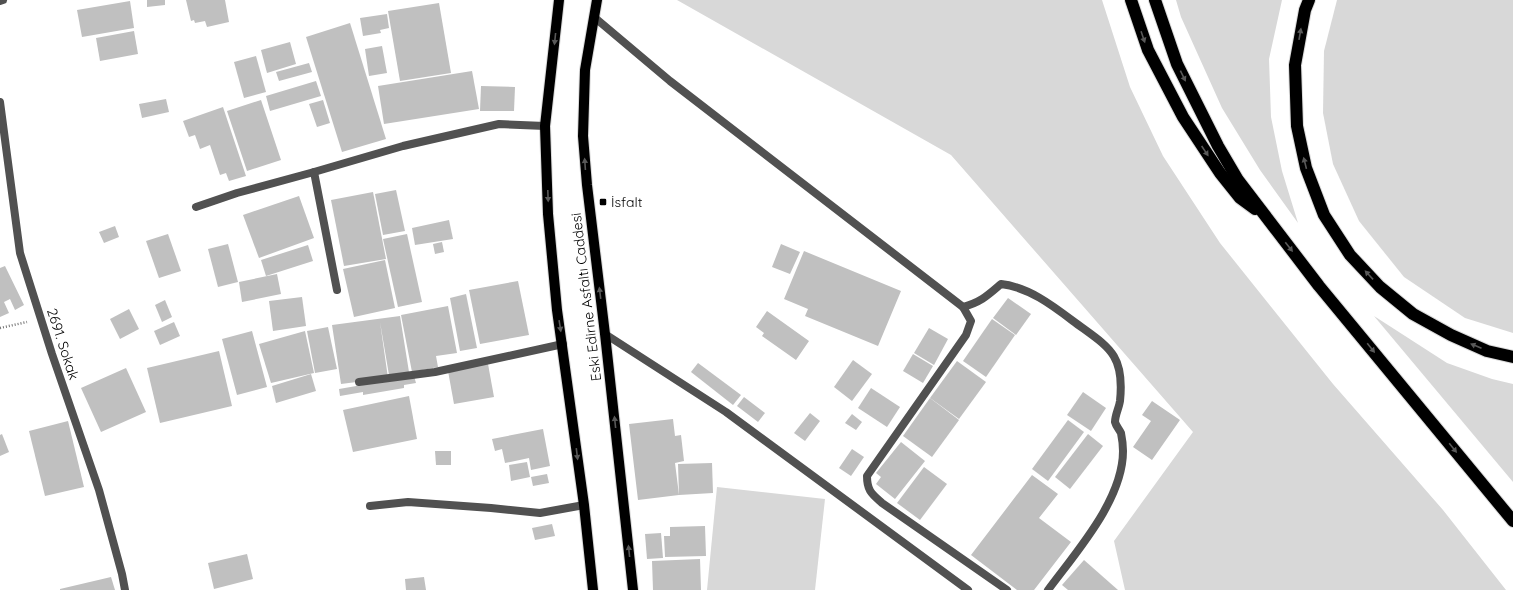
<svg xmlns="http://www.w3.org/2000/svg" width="1513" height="590" viewBox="0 0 1513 590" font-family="Quicksand,sans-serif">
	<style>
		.green { fill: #d8d8d8 }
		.building { fill: #c0c0c0 }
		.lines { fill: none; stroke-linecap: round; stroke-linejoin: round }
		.primary-casing { stroke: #dbdbdb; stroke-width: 12 }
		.motorway-casing { stroke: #dbdbdb; stroke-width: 14 }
		.path { stroke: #737373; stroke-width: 2.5; stroke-dasharray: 1 2; stroke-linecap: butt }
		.service { stroke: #515151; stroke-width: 8 }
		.minor { stroke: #515151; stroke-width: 8 }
		.primary { stroke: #000; stroke-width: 10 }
		.motorway { stroke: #000; stroke-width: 12 }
		.oneway { fill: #595959 }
		.poi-dot { fill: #000; stroke: #fff; stroke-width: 1.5 }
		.labels { text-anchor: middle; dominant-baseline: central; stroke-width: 3; stroke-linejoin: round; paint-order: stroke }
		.poi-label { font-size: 14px; fill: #000; stroke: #fff; text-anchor: start }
		.street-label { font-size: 14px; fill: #000; stroke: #fff }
	</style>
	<rect width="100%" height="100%" fill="#fff"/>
	<g class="green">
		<polygon points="677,0 1102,0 1130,87 1163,156 1220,243 1333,384 1443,510 1506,590 1125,590 1114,541 1193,432 951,155"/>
		<polygon points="1176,0 1282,0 1269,59 1271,117 1282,171 1298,223 1260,170 1222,108 1181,17"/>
		<polygon points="1337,0 1513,0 1513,333 1465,318 1404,277 1359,221 1333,164 1323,113 1324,51"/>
		<polygon points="1374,316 1447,363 1492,379 1513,384 1513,482"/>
		<polygon points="717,487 825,499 815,590 707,590"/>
	</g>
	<g class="building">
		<polygon points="147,0 165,0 165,5 147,7"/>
		<polygon points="186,0 225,0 229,22 207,27 205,21 195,23 194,20 191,21"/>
		<polygon points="130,1 134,28 82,37 77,10"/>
		<polygon points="439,3 451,73 400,81 388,11"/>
		<polygon points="387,14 389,28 380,30 381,33 363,36 360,18"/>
		<polygon points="350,23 386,139 342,152 306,37"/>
		<polygon points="134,31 138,54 100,61 96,38"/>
		<polygon points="290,42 296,64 267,73 261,50"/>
		<polygon points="382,46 387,73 369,76 365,49"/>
		<polygon points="256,56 266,92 244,98 234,62"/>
		<polygon points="309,63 312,72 279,81 276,72"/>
		<polygon points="472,71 479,109 384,124 378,86"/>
		<polygon points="316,81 321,96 270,111 266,96"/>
		<polygon points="481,86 515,87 514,111 480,111"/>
		<polygon points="166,99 169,112 142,118 139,104"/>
		<polygon points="261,100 281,160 247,171 227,111"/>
		<polygon points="323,100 330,123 317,127 309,104"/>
		<polygon points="223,107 246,176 229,181 226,173 220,175 210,145 200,149 195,135 189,137 183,121"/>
		<polygon points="396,190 405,231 383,235 375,194"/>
		<polygon points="373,192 386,259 344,266 331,200"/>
		<polygon points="299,196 314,238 259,258 243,215"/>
		<polygon points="449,220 453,239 415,245 412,228"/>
		<polygon points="115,226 119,237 104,243 99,232"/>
		<polygon points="168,234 181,271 159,278 146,241"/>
		<polygon points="407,234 422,302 398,307 383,239"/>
		<polygon points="442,242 444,252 435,254 433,244"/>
		<polygon points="228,244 238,282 218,287 208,249"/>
		<polygon points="781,244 800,252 790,274 772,267"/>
		<polygon points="308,245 313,261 266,276 261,260"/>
		<polygon points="804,251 901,291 878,346 805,316 808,309 784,299"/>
		<polygon points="385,260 395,308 354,317 343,269"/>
		<polygon points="5,266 24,305 15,310 10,299 4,302 9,313 0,317 0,268"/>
		<polygon points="277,274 281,294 242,302 239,282"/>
		<polygon points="518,281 529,335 480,344 469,290"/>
		<polygon points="466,294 477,348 460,351 450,298"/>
		<polygon points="302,297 306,326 273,331 269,301"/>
		<polygon points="1008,298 1031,314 1016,335 993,318"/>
		<polygon points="165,300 172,317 162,322 155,305"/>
		<polygon points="448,306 457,353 436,356 438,367 412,372 401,315"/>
		<polygon points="129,309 139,329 120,339 110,319"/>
		<polygon points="767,311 809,341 796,360 762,336 764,333 756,327"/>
		<polygon points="400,316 409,372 389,375 380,322 388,378 341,384 332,325"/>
		<polygon points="992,319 1015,335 986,377 963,361"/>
		<polygon points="174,322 180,336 160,345 154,331"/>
		<polygon points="328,327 337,369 315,373 307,331"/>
		<polygon points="929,328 948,339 934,365 914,353"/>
		<polygon points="252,331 267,387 237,395 222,339"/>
		<polygon points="305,331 314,373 271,383 259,344"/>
		<polygon points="219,351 232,406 160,423 147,368"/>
		<polygon points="913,354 933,366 923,383 903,371"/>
		<polygon points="853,360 872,374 852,401 834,387"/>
		<polygon points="957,361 986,382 959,419 930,398"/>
		<polygon points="698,363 741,395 733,405 691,372"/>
		<polygon points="488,364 494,397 454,404 448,371"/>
		<polygon points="126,368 146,412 101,432 81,388"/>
		<polygon points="311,374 316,391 276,403 272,386"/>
		<polygon points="414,376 416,383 404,385 404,388 363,395 363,392 340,396 339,389"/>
		<polygon points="871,388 900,407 887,427 858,408"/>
		<polygon points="1083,392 1106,408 1091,431 1067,415"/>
		<polygon points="409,396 417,439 353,452 343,410"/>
		<polygon points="744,397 765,413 758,422 737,406"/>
		<polygon points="930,398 959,420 932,457 903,436"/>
		<polygon points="1152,401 1180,420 1152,460 1133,447 1151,421 1142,415"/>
		<polygon points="810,413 820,421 805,441 794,433"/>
		<polygon points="852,414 862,422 856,430 845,423"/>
		<polygon points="673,419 675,436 681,435 684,461 675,463 679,495 638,500 629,424"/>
		<polygon points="1068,420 1084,432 1048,481 1032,469"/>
		<polygon points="68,421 84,487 45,496 29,431"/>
		<polygon points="543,429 550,466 531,470 529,458 505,463 502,449 495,451 492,439"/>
		<polygon points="2,434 9,452 0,456 0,435"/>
		<polygon points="1088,434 1103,446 1070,489 1055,477"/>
		<polygon points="901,442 925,461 895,499 876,484 881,477 876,473"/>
		<polygon points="852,449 864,457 851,476 839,468"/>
		<polygon points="435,451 451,451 451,465 436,465"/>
		<polygon points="527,462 530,477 511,481 509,465"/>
		<polygon points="712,463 713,493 679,495 678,464"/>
		<polygon points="924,467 947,484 920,520 897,503"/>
		<polygon points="547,474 549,483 533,486 531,477"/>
		<polygon points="1032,475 1058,494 1039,518 1071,542 1034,590 1017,590 971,555"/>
		<polygon points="552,524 555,536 535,540 532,528"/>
		<polygon points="705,526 706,556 665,557 664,536 670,536 670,527"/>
		<polygon points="661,533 663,558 647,559 645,534"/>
		<polygon points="247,554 253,579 214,589 208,563"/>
		<polygon points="700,559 701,590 653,590 652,561"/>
		<polygon points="1084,560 1118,590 1068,590 1062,585"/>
		<polygon points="111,577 115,590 60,590 60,589"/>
		<polygon points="424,577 426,590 406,590 405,579"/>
	</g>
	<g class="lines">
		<defs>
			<g id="primary">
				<polyline points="559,0 545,126 548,214 557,310 584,505 593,590"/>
				<polyline points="597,0 585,70 583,136 587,185 605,334 633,590"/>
			</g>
			<g id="motorway">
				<polyline points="1131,0 1148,50 1183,117 1220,173 1240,198 1255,209"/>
				<polyline points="1155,0 1177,64 1218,146 1238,180 1319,286 1513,521"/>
				<polyline points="1309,0 1305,10 1295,65 1297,126 1306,168 1324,215 1350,255 1380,287 1413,314 1451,335 1487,351 1513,357"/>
			</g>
		</defs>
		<use href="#primary" class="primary-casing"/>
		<use href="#motorway" class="motorway-casing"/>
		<polyline class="path" points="0,328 27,322"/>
		<g class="service">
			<path d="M594 17 670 81 963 307 971 321 966 335 867 476C867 491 872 494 882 503L1007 590"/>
			<path d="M963 307C981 302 987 296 1001 284 1028 287 1052 305 1073 321 1108 347 1125 353 1120 401 1119 408 1115 415 1115 422 1116 426 1119 429 1121 433 1122 438 1123 446 1123 451 1123 500 1076 552 1048 590"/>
			<polyline points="605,334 726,412 968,590"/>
			<polyline points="370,506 408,502 491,508 540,513 584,505"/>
		</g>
		<g class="minor">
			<polyline points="0,1 3,0"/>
			<polyline points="0,102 20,253 52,354 99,490 122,574 125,590"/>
			<polyline points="196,207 237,193 314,172"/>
			<polyline points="337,290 314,172 403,146 499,124 545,126"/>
			<polyline points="359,382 435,372 563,344"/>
		</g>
		<use href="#primary" class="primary"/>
		<use href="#motorway" class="motorway"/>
	</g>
	<defs><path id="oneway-solid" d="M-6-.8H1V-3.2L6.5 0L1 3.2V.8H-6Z"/></defs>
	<g class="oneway">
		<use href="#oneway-solid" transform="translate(1300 34) rotate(-80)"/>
		<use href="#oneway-solid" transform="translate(1143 37) rotate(71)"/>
		<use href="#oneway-solid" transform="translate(555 39) rotate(96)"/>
		<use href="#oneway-solid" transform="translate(1183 76) rotate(64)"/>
		<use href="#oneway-solid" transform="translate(1205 151) rotate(56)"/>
		<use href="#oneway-solid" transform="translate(1305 163) rotate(-104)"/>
		<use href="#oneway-solid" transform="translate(585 164) rotate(-94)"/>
		<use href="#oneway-solid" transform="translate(548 196) rotate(88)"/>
		<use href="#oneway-solid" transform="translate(1289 247) rotate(52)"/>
		<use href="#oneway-solid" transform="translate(1369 275) rotate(-133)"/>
		<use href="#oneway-solid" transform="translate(600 293) rotate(-97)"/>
		<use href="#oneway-solid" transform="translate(560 326) rotate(81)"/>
		<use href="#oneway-solid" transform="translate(1476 346) rotate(-157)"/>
		<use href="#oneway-solid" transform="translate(1371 348) rotate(51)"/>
		<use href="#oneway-solid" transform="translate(615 422) rotate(-96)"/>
		<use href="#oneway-solid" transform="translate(1453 448) rotate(51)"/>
		<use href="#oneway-solid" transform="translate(577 454) rotate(83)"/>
		<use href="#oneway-solid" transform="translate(629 551) rotate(-96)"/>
	</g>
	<rect class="poi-dot" x="599" y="198" width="8" height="8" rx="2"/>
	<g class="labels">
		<g class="poi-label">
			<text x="611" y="202">İsfalt</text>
		</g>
		<g class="street-label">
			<text transform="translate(586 297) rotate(-97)">Eski Edirne Asfaltı Caddesi</text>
			<text transform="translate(63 344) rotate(72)">2691. Sokak</text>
		</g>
	</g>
</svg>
